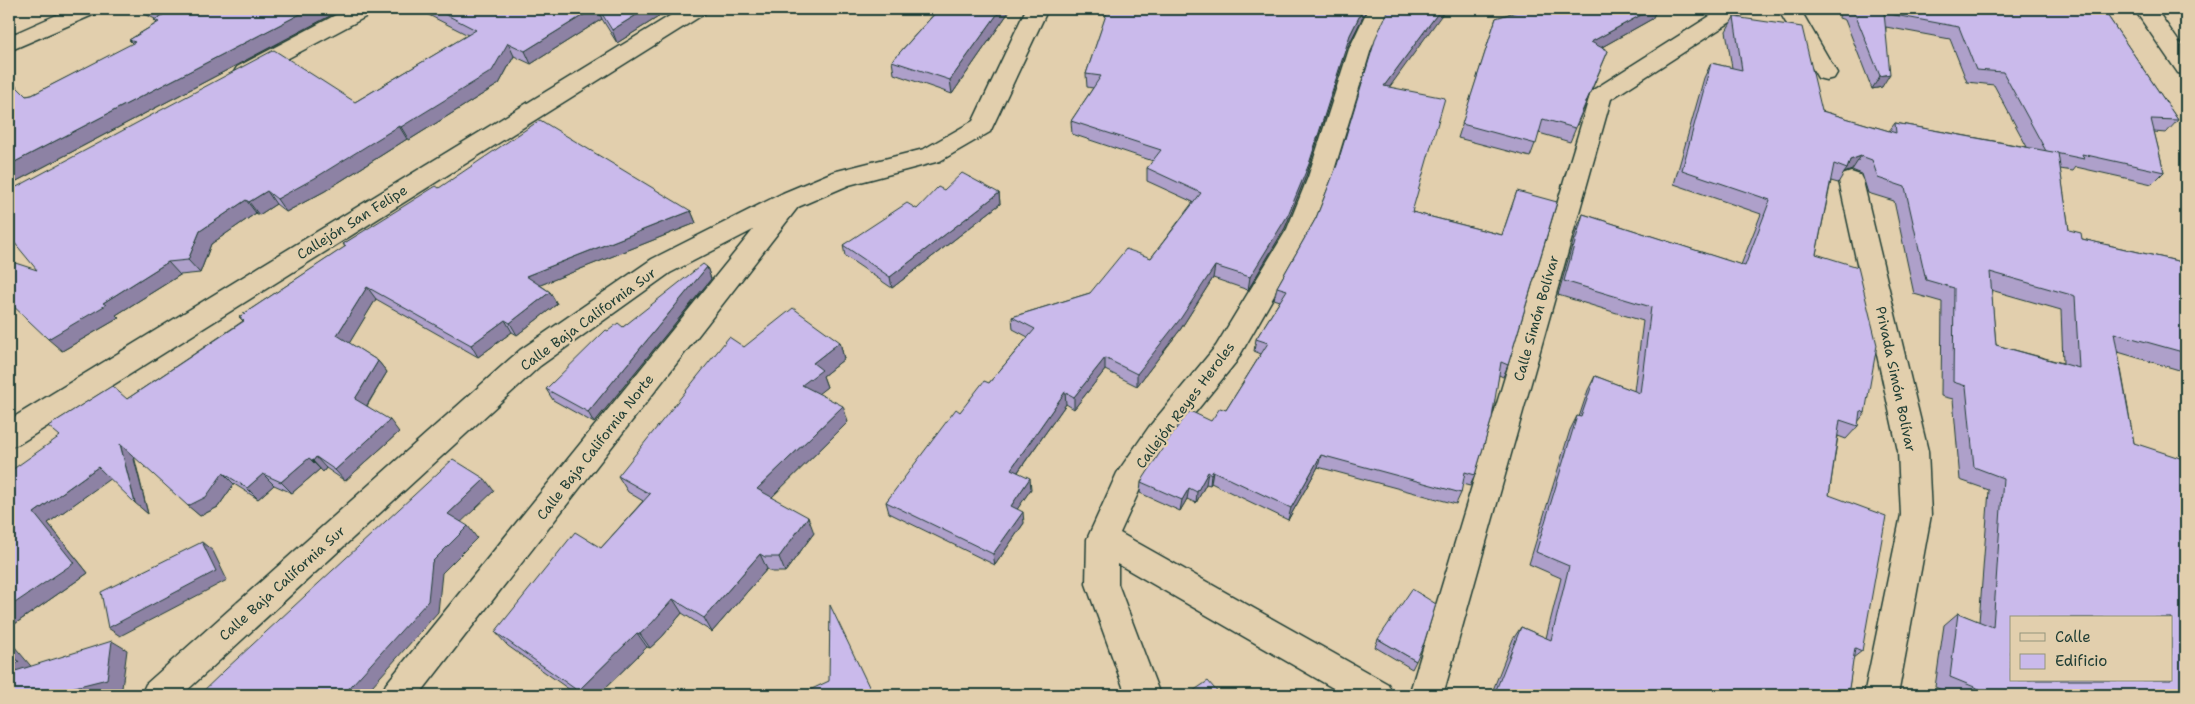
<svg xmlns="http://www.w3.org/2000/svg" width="2195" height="704" viewBox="0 0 2195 704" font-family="'Shantell Sans',sans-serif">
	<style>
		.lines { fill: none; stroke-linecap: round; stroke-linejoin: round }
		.minor-casing { stroke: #1f3d34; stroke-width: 3 }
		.minor { fill: #e2cfad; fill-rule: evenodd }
		.wall { fill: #aea0ca; stroke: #1f3d34; fill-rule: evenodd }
		.shaded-wall { fill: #8d82a4; stroke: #1f3d34 }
		.building { fill: #cabaeb; stroke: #1f3d34; fill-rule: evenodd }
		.labels { text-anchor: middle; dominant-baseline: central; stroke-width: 4.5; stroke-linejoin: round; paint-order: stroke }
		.street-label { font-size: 14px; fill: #1f3d34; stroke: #e2cfad }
	</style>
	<rect width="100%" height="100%" fill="#e2cfad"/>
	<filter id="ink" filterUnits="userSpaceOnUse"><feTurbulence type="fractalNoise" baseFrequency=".02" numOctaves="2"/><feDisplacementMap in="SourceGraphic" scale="10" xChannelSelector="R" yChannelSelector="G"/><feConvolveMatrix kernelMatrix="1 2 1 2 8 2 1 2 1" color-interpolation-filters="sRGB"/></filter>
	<g filter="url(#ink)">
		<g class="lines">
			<defs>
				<g id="minor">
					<polygon points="70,9 98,9 95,14 9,51 9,36"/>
					<polygon points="347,9 374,9 371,14 253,77 245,79 237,77 234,72 237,67"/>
					<polygon points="681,9 707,9 704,14 19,444 9,447 9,420"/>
					<polygon points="1026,9 1048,9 990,132 940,161 849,185 798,207 419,695 381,695 386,684 753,230 670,273 540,366 182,695 141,695 146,684 520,350 652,259 783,193 833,172 924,149 973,121"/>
					<polygon points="1368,9 1390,9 1371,49 1332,177 1312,230 1236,362 1169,445 1140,489 1120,533 1388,684 1393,695 1345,695 1118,564 1118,584 1160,695 1126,695 1086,584 1087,539 1117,473 1149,427 1216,346 1287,229 1308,177 1349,49"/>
					<polygon points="1721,9 1746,9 1743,14 1611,99 1443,695 1409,695 1590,95 1593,90"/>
					<polygon points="1778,9 1800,9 1837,73 1834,78 1826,80 1818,78"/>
					<polygon points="2134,9 2156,9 2186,52 2186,75 2178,73"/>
					<polygon points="1851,172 1860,175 1863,181 1928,451 1931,515 1898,695 1864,695 1901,515 1898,451 1839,181 1842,175"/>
				</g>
			</defs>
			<use href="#minor" class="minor-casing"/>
			<use href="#minor" class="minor"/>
		</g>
		<g class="wall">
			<polygon points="135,9 343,9 9,185 9,79 26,96 32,95 133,44 129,40 157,23 154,20 155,19"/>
			<polygon points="417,9 671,9 617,43 602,19 531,64 514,56 499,84 409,140 407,139 325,191 286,212 276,204 259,215 256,213 211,244 200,273 180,275 116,315 119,318 62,351 37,270 355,102 468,35"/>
			<polygon points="914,9 1011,9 952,94 894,74 892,61 935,13"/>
			<polygon points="1107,9 1367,9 1347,48 1306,176 1285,228 1248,290 1213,278 1180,330 1137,386 1105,370 1074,409 1066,404 1018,472 1031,489 1017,509 1024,523 995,565 889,513 886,502 960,412 989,383 1028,337 1013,329 1012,317 1090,293 1151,258 1193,202 1147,181 1147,168 1153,161 1072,134 1071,121 1093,88 1087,87 1086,74 1107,13"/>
			<polygon points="1525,9 1657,9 1652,19 1602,47 1608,51 1570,142 1539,133 1530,157 1458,138 1496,18"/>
			<path d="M1840 9H2103L2178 120 2166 133 2154 132 2164 172 2152 184 2076 167 2073 171 2060 169 2069 230 2082 239 2186 263V372L2118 352 2134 443 2186 695H1953L1935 687 1944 625 1958 613 1979 622 1989 490 1960 480 1953 399 1941 396 1942 302 1914 294 1894 201 1868 193 1862 174 1852 170 1844 173 1838 183 1831 181 1816 254 1865 413 1858 422V426L1846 439 1838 436 1829 495 1862 651 1853 658 1848 695H1491L1513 639 1521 627 1546 638 1561 578 1529 564 1570 430 1577 416 1579 417 1588 390 1595 376 1634 391 1643 321 1558 295 1577 228 1583 214 1741 265 1761 214 1674 184 1704 78 1711 63 1732 68 1726 31 1734 17 1822 111 1889 131 1895 123 2027 147 1994 85 1967 82 1950 39 1886 27 1882 87 1872 89 1845 20 1839 18ZM1991 290 2061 310 2063 363 1996 345Z"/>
			<polygon points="1390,87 1412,212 1502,235 1517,191 1508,365 1503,377 1499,375 1475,475 1470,486 1462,484 1461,493 1456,504 1318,467 1288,520 1211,483 1210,485 1206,484 1196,503 1187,499 1180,511 1140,493 1141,482 1211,421 1226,410 1261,354 1254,351 1256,339 1280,301 1274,299 1277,287 1316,218 1337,165"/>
			<polygon points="439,188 691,211 696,223 540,285 550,292 557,304 517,335 512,332 478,357 376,299 349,343 378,361 387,372 367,406 399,432 345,481 326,468 323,472 320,469 292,493 274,485 258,499 234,484 218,507 200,516 134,456 148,514 110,478 48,523 88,573 9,628 9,472 127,399 243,321 239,317 345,247 343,244"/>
			<polygon points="944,190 999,193 1000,204 892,288 845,256 843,245 917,209"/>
			<polygon points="707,267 711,279 594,423 553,400 546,389 608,331 623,327"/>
			<polygon points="840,342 844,359 823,376 827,387 818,393 848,422 772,497 814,533 785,572 772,572 767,569 712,632 682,613 662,637 650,648 647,647 598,695 577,695 508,646 495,632 601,548 643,501 628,492 618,476 744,347"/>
			<polygon points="1378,639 1416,661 1412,669 1375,647"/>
		</g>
		<g class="shaded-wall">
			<polygon points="310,9 343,9 9,185 9,165"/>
			<polygon points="593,9 598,9 602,19 531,64 525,51"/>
			<polygon points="646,9 671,9 617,43 612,30"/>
			<polygon points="1001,9 1011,9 952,94 950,80"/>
			<polygon points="1363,9 1367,9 1347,48 1306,176 1285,228 1248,290 1250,277 1350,35"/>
			<polygon points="1441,9 1446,9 1381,99 1384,86"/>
			<polygon points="1652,9 1657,9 1652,19 1586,56 1591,42"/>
			<polygon points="508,43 514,56 499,84 409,140 401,127"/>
			<polygon points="1890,74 1882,87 1872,89 1880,76"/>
			<polygon points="399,126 407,139 325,191 286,212 277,199"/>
			<polygon points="1861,156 1852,170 1844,173 1847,169 1850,160"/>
			<polygon points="267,191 276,204 259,215 249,202"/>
			<polygon points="999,193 1000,204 892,288 890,277"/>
			<polygon points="246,200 256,213 211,244 200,273 188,260 200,231"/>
			<polygon points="691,211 696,223 533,288 526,276"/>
			<polygon points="168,262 180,275 116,315 119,318 62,351 48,339 103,303"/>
			<polygon points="1215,266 1213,278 1180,330 1137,386 1137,374"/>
			<polygon points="707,267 711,279 594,423 588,412"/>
			<polygon points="367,287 376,299 347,347 337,335"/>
			<polygon points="550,292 557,304 517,335 510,323"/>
			<polygon points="505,320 512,332 478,357 471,345"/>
			<polygon points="840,342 844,359 823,376 827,387 808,402 802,385 813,363"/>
			<polygon points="1105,358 1105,370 1074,409 1074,397"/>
			<polygon points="378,361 387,372 364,410 355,399"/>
			<polygon points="1065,392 1066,404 1012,480 1011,469"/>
			<polygon points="843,406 848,422 764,505 757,489"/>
			<polygon points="390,420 399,432 345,481 335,470"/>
			<polygon points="120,444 133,455 148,514 135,503"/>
			<polygon points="1321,455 1318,467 1288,520 1291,508"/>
			<polygon points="316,457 326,468 323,472 313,461"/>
			<polygon points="309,458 320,469 292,493 281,482"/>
			<polygon points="98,467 111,478 48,523 88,573 9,628 9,607 34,513"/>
			<polygon points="1213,471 1211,483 1210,485 1211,474"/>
			<polygon points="1208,472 1206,484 1196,503 1197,492"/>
			<polygon points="223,473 234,484 218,507 200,516 188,506"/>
			<polygon points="263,474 274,485 258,499 247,488"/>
			<polygon points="1030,478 1031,489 1012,517 1011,506"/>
			<polygon points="485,479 494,491 457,526 448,514"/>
			<polygon points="1189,488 1187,499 1180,511 1182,500"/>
			<polygon points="1023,512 1024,523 995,565 993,554"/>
			<polygon points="808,517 814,533 785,572 779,557"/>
			<polygon points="468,526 477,538 442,573 438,612 364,695 343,695 432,562"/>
			<polygon points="202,542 213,551 227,580 120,636 108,628"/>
			<polygon points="760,554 767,569 712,632 704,618"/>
			<polygon points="673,599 682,613 662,637 650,648 640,634"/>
			<polygon points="637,633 647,647 598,695 582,695 578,691"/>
			<polygon points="9,640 35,671 9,679"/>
			<polygon points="112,641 127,650 122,688 94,695 43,695"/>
		</g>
		<g class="building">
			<polygon points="151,9 310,9 9,165 9,79 26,96 32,95 135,42 129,40 159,22 154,20 163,15"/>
			<polygon points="435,9 593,9 525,51 508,43 492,71 401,127 399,126 315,178 277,199 267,191 249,202 246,200 200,231 188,260 168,262 103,303 106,305 48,339 9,302 9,261 37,270 9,236 9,191 274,50 355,102 476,30"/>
			<polygon points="599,9 646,9 612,30"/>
			<polygon points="939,9 1001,9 950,80 892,61"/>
			<polygon points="1108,9 1363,9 1350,35 1309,164 1288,215 1250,277 1215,266 1181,318 1137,374 1105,358 1074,397 1065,392 1011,469 1030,478 1011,506 1023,512 993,554 886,502 956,409 960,412 984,381 989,383 1035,329 1012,317 1090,293 1126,249 1151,258 1201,193 1147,168 1161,150 1071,121 1101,76 1086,74"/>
			<polygon points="1389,9 1441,9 1384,86 1445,98 1412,212 1502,235 1517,191 1557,202 1508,365 1501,362 1492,418 1475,475 1465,472 1461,493 1321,455 1291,508 1213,471 1211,474 1208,472 1197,492 1189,488 1182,500 1141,482 1172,434 1190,411 1211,421 1220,408 1226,410 1268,343 1256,339 1287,290 1277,287 1316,218 1337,165 1376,37"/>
			<polygon points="1525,9 1652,9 1591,42 1608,51 1575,128 1543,119 1536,144 1462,124 1496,18"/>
			<polygon points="1853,9 2103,9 2178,120 2151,119 2164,172 2082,154 2084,159 2046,151 2003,72 1976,70 1959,27 1884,13 1890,74 1880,76"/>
			<path d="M1734 17 1802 27 1822 111 1896 133 1895 123 2058 153 2069 230 2081 233 2082 239 2186 263V353L2114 333 2134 443 2186 460V695H1988L1989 693 1950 677 1958 613 1993 627 2003 478 1974 467 1966 386 1953 382 1954 288 1926 280 1905 187 1878 178 1872 160 1861 156 1850 160 1847 169 1834 164 1816 254 1858 267 1877 345 1865 413 1860 411 1858 426 1840 420 1829 495 1886 516 1862 651 1855 648 1848 695H1494L1521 627 1551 640 1569 566 1536 552 1577 416 1581 417 1595 376 1640 393 1651 307 1564 281 1583 214 1745 266 1770 200 1682 170 1711 63 1742 70ZM1990 272 2075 296 2079 368 1996 345ZM2011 618H2171V680H2011Z"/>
			<polygon points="540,120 691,211 526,276 550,292 510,323 505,320 471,345 367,287 337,335 378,361 355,399 390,420 335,470 316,457 313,461 309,458 281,482 263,474 247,488 223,473 206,497 188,506 120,444 135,503 98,467 34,513 74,563 9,607 9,472 60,436 48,426 112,386 127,399 244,321 239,317 346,246 343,244 436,186 439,188"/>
			<polygon points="962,173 999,193 890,277 843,245 907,203 917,209 938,187 944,190"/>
			<polygon points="703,264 707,267 588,412 546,389 606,330 608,331 618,323 623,327"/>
			<polygon points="793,308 840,342 813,363 822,370 802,385 843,406 757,489 808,517 779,557 765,557 760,554 704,618 673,599 652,623 640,634 637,633 578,691 495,632 575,532 601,548 650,494 618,476 729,337 744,347"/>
			<polygon points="453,459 485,479 448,514 468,526 432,562 428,601 343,695 199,695 225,670"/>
			<polygon points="202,542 216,571 108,628 101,592"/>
			<polygon points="1412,589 1436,604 1424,643 1416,661 1378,639"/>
			<polygon points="830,605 873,695 799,695 829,681"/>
			<polygon points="112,641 107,679 43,695 9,695 9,673"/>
			<polygon points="9,650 19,662 9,669"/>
			<polygon points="1208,681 1220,695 1187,695"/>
			<polygon points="1323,690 1331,695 1319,695"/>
		</g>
	</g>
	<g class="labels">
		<g class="street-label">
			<text transform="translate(352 222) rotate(-32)">Callejón San Felipe</text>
			<text transform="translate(1536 318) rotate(-74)">Calle Simón Bolívar</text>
			<text transform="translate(588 319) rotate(-36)">Calle Baja California Sur</text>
			<text transform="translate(1896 379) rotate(78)">Privada Simón Bolívar</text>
			<text transform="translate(1185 405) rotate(-53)">Callejón Reyes Heroles</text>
			<text transform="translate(595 447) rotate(-52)">Calle Baja California Norte</text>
			<text transform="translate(282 583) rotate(-42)">Calle Baja California Sur</text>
		</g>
	</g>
	<rect width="2195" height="704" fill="none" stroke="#e2cfad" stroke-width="30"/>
	<rect x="15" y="15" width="2165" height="674" fill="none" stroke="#1f3d34" stroke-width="2" filter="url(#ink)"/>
	<rect x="2010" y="616" width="162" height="65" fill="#e2cfad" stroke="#94957d"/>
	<rect x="2020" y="633" width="25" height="8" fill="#e2cfad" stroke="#94957d"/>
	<text x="2055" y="642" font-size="15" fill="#1f3d34">Calle</text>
	<rect x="2020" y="654" width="25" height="15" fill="#cabaeb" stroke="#94957d"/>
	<text x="2055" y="666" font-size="15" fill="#1f3d34">Edificio</text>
</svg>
